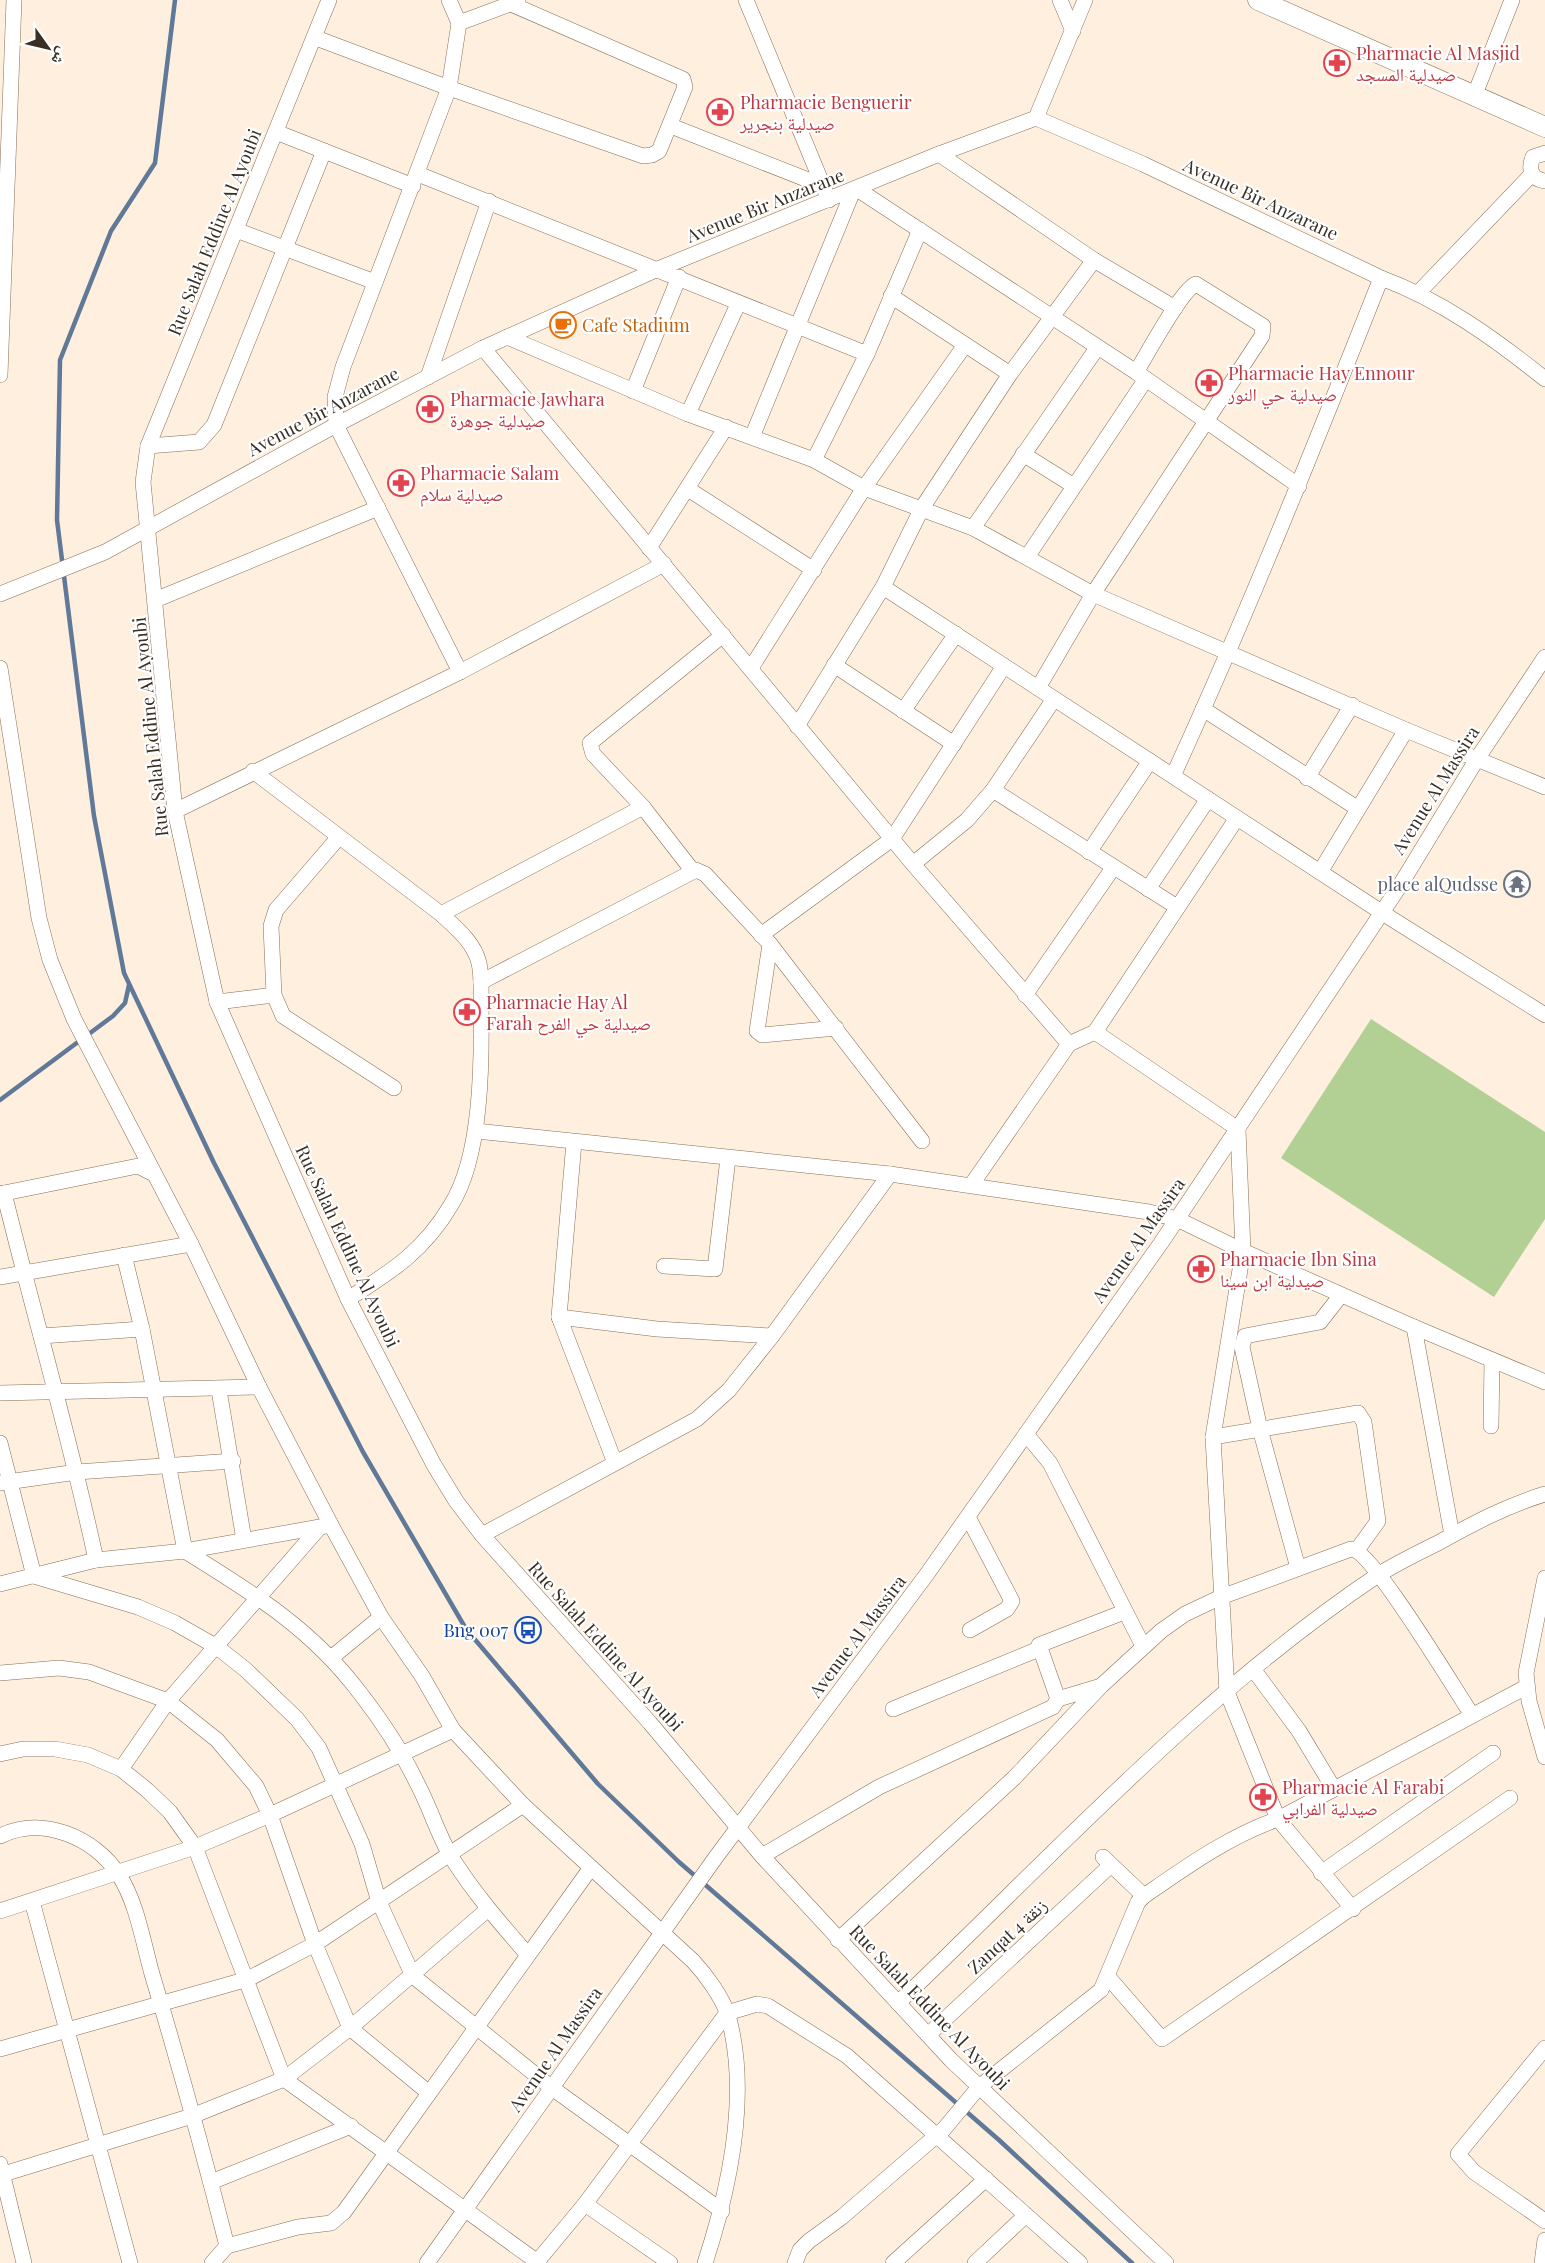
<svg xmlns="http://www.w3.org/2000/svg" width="1545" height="2263" viewBox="0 0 1545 2263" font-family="'Playfair Display','Noto Naskh Arabic',serif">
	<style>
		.green { fill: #b2cf94 }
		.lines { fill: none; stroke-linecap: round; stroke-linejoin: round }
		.stream { stroke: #607999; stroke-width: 4.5 }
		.minor-casing { stroke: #866f57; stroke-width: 16 }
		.major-casing { stroke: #866f57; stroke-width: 21 }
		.minor { stroke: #fff; stroke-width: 15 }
		.major { stroke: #fff; stroke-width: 20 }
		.labels { text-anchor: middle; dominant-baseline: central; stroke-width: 4.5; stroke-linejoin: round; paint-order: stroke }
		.health-label { font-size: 18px; fill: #be3a42; stroke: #fff; text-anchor: start }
		.street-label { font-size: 18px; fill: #392f24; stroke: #fff }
		.food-label { font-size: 18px; fill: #c56008; stroke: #fff; text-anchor: start }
		.worship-label { font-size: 18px; fill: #5b616d; stroke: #fff; text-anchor: end }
		.transit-label { font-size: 18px; fill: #164399; stroke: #fff; text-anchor: end }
	</style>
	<rect width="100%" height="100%" fill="#feefde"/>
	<polygon class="green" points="1371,1019 1545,1132 1545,1219 1494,1297 1281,1158"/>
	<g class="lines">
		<g class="stream">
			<polyline points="175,0 155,163 111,231 60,360 57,520 94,816 124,973 214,1163 363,1452 466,1629 598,1784 679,1862 999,2140 1132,2263"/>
			<polyline points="0,1100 113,1016 125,1003 129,985"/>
		</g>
		<defs>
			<g id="minor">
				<polyline points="329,0 148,446 143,482 175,811 217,1002 348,1299 434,1465 456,1501 482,1535 650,1723 762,1856 951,2060 1166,2263"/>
				<polyline points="449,0 459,23 449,88 343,367 335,397 336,425 460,672"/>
				<polyline points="746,0 829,200"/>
				<polyline points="1060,0 1073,31"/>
				<polyline points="459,23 518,1"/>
				<polyline points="316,38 449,88 643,156 652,155 659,151 685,87 683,79 511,4"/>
				<polyline points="1475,94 1512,0"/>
				<polyline points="1036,118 1085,0"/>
				<polyline points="671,126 821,185"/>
				<polyline points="276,132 413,186"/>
				<path d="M1545 153 1533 157C1528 169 1531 179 1545 181"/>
				<polyline points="939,154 1094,260 1175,308"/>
				<polyline points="418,174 867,354"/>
				<polyline points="857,189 1136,372 1299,486"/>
				<polyline points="236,230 375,282"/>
				<polyline points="1419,292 1532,174"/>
				<polyline points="891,296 1010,374"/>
				<polyline points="507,337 688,414 814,460 864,488 973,528 1093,594 1406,730 1545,787"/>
				<polyline points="483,348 913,864 1069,1044"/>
				<polyline points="0,375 14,0"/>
				<polyline points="428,377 489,201"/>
				<polyline points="633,391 679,277"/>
				<polyline points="688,414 738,304"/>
				<polyline points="752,437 853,191"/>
				<polyline points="148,446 199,442 214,425 324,151"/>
				<polyline points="1023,454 1074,486"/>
				<polyline points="814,460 867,354 920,230"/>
				<polyline points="688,489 814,570"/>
				<polyline points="973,528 1097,348"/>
				<polyline points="649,548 726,427"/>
				<polyline points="1027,557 1146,379"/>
				<polyline points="883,587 1392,919 1545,1015"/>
				<path d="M0 594 105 552 336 425 483 348 658 269 939 154 1036 118 1143 164 1381 278C1441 300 1495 339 1545 379"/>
				<polyline points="155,600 378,508"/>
				<polyline points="834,665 954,744"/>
				<path d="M0 668 39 918 50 960 74 1019 191 1244 259 1387 331 1525 381 1617 422 1676 453 1730 523 1805 693 1961C706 1975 722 1997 728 2015 750 2094 730 2187 705 2263"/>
				<polyline points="751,668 864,488 965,345"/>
				<path d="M1038 688 1093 594 1262 336 1263 326 1196 284C1181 290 1147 355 1136 372"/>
				<polyline points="1203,709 1357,808"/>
				<polyline points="903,711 956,634"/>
				<polyline points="797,726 883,587 922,508 1010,374 1094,260"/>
				<path d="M253 771 441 914C456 928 474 942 479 963 482 976 481 991 481 1004 482 1061 482 1156 451 1205 424 1251 392 1271 348 1299"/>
				<path d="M1173 776C1248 612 1315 445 1381 278"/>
				<polyline points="1307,778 1352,705"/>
				<polyline points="993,790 1177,907"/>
				<polyline points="175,811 460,672 664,564"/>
				<polyline points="339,837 276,910 271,926 274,995 283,1016 394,1088"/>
				<polyline points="1089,852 1150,761"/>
				<polyline points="913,864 967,820 993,790 1054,699"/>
				<polyline points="692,870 643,807 593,754 590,743 723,635"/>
				<polyline points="1320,872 1406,730"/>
				<polyline points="1148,889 1208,799"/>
				<polyline points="441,914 643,807"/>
				<polyline points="761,935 892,839 1004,666"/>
				<polyline points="770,944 757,1031 762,1035 836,1028"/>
				<polyline points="481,982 696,870 705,874 770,944 922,1141"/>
				<polyline points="1025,995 1113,868"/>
				<polyline points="217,1002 274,995"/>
				<polyline points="1095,1032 1238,1129 1243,1251 1213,1437 1227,1692 1278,1819 1353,1909"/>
				<polyline points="476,1131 890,1174 1149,1212 1177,1219 1243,1251 1414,1327 1545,1382"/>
				<polyline points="574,1142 559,1317 615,1463"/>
				<polyline points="972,1184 1069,1044 1095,1032 1237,818"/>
				<path d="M4 1193C34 1316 70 1437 96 1560"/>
				<polyline points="0,1194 138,1166 152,1173"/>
				<path d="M124 1255 142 1329 185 1551C253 1593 312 1629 360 1693 381 1720 401 1750 416 1781 429 1805 437 1832 450 1855 473 1892 500 1923 528 1955"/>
				<polyline points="664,1266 715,1269 728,1158"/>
				<polyline points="0,1277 191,1244"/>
				<polyline points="559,1317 657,1329 772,1336"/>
				<polyline points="1414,1327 1452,1535"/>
				<polyline points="41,1336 142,1329"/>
				<polyline points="219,1390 244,1540"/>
				<polyline points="0,1393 259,1387"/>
				<polyline points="1491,1426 1492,1360"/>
				<polyline points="1026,1434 1050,1463 1143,1646"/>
				<polyline points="1213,1437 1358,1413 1364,1422 1378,1521 1357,1550"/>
				<polyline points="0,1443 34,1576 138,1607 175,1623 217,1647 246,1670 297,1719 319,1748 362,1844 379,1902 413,1976 552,2088 722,2211"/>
				<polyline points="0,1483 77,1472 233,1461"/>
				<polyline points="968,1517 1012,1601 1007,1609 970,1630"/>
				<polyline points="482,1535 697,1419 729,1390 772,1336 890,1174"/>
				<polyline points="1298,1568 1260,1429 1242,1347 1245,1336 1320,1322 1341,1295"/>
				<polyline points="1545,1578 1526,1673 1529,1701 1545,1757"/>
				<polyline points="0,1584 96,1560 185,1551 331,1525"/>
				<polyline points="331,1658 381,1617"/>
				<polyline points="1253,1669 1299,1731 1334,1789"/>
				<polyline points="0,1673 59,1668 89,1672 168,1701 217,1740 256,1786 270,1815 315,1944 350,2028 429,2093"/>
				<polyline points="1058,1699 1098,1687"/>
				<polyline points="893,1709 1039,1649"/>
				<polyline points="0,1754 23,1749 55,1749 88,1755 121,1769 147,1790 170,1812 195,1847 284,2079 539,2263"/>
				<polyline points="121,1769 168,1701 319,1528"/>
				<path d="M0 1836C42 1815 94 1837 119 1875 137 1903 143 1942 152 1974 179 2064 204 2155 227 2246"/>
				<polyline points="762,1856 879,1787 1053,1707 1058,1699 1039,1645 1124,1612"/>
				<polyline points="1103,1857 1144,1896"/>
				<polyline points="1321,1873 1493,1753"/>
				<polyline points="32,1901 130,2263"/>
				<polyline points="0,1911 195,1847 270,1815 453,1730"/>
				<path d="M838 1940 1014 1778 1101 1686 1161 1631 1185 1614 1221 1597 1351 1549C1372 1550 1455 1690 1472 1715"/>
				<polyline points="1109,1978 1162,2039 1510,1798"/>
				<path d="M898 2003C1053 1856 1199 1695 1378 1575 1397 1563 1418 1553 1438 1543 1474 1523 1506 1506 1545 1494"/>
				<polyline points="928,2035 1111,1865"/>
				<polyline points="1545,2048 1458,2154 1474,2172 1545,2221"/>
				<polyline points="0,2049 248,1979 315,1944 523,1805"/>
				<polyline points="0,2164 24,2263"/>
				<polyline points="0,2175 192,2116 284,2079 350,2028 487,1910"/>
				<polyline points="211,2182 351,2126"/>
				<polyline points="585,2204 670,2263"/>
				<polyline points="212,2263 227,2246 298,2227 331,2223 344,2212 590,1869"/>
				<polyline points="427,2263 716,1857 927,1574 1161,1243 1399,887 1477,759 1545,657"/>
				<polyline points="536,2263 585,2204 727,2013 757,2004 768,2006 847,2056 1080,2263"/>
				<path d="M795 2263 800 2250 809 2241 842 2217 944 2129 979 2087 1101 1990 1138 1902 1144 1896C1186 1867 1229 1836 1278 1819L1526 1687"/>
				<polyline points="893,2263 986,2179"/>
				<polyline points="975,2263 1026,2215"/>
				<polyline points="1542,2263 1545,2240"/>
			</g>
			<polyline id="major" points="1258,0 1545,127"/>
		</defs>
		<use href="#minor" class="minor-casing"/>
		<use href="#major" class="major-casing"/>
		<use href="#minor" class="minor"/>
		<use href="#major" class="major"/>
	</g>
	<defs>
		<symbol id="pharmacy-ring" viewBox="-11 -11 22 22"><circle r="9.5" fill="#fff" stroke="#e0444e" stroke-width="1.5"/><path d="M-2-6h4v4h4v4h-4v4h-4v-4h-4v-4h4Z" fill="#e0444e"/></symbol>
		<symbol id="cafe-ring" viewBox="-11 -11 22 22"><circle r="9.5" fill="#fff" stroke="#e8710a" stroke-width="1.5"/><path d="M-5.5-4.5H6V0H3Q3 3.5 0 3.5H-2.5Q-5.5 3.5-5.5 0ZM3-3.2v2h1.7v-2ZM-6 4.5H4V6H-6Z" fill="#e8710a"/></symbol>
		<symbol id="temple-ring" viewBox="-11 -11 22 22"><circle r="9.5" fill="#fff" stroke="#6b7280" stroke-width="1.5"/><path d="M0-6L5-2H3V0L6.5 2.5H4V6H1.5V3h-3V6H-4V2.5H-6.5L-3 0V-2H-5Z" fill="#6b7280"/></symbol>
		<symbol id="bus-ring" viewBox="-11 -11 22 22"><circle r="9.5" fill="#fff" stroke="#1a4fb4" stroke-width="1.5"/><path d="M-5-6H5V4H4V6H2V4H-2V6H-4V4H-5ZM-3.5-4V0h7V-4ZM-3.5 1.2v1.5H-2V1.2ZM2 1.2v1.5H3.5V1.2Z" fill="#1a4fb4"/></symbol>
	</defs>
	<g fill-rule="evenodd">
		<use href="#pharmacy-ring" x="1322" y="48" width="30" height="30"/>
		<use href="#pharmacy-ring" x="705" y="97" width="30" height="30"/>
		<use href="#cafe-ring" x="548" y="310" width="30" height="30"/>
		<use href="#pharmacy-ring" x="1194" y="368" width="30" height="30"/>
		<use href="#pharmacy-ring" x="415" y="394" width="30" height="30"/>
		<use href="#pharmacy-ring" x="386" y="468" width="30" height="30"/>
		<use href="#temple-ring" x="1502" y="869" width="30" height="30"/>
		<use href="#pharmacy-ring" x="452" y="997" width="30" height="30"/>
		<use href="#pharmacy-ring" x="1186" y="1254" width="30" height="30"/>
		<use href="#bus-ring" x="513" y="1615" width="30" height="30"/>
		<use href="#pharmacy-ring" x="1248" y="1782" width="30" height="30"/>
	</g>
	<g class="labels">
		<g class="health-label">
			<text x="1356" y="53">Pharmacie Al Masjid<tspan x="1356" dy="21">صيدلية المسجد</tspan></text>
			<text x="740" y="102">Pharmacie Benguerir<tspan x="740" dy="21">صيدلية بنجرير</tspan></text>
			<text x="1228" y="373">Pharmacie Hay Ennour<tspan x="1228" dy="21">صيدلية حي النور</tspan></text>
			<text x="450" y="399">Pharmacie Jawhara<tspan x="450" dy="21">صيدلية جوهرة</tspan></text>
			<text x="420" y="473">Pharmacie Salam<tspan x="420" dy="21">صيدلية سلام</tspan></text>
			<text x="486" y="1002">Pharmacie Hay Al<tspan x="486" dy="21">Farah صيدلية حي الفرح</tspan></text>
			<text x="1220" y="1259">Pharmacie Ibn Sina<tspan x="1220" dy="21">صيدلية ابن سينا</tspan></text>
			<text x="1282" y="1787">Pharmacie Al Farabi<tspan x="1282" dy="21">صيدلية الفرابي</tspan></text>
		</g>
		<g class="street-label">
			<text transform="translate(1261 199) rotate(25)">Avenue Bir Anzarane</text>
			<text transform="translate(765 205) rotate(-22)">Avenue Bir Anzarane</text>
			<text transform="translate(214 232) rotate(-68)">Rue Salah Eddine Al Ayoubi</text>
			<text transform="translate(323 411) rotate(-28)">Avenue Bir Anzarane</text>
			<text transform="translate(150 727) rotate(-96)">Rue Salah Eddine Al Ayoubi</text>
			<text transform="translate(1435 790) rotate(-58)">Avenue Al Massira</text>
			<text transform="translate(1138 1240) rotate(-55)">Avenue Al Massira</text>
			<text transform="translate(348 1246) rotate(65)">Rue Salah Eddine Al Ayoubi</text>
			<text transform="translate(857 1636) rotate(-53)">Avenue Al Massira</text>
			<text transform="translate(606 1646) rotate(48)">Rue Salah Eddine Al Ayoubi</text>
			<text transform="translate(1007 1936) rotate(-43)">Zanqat 4 زنقة</text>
			<text transform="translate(930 2007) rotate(46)">Rue Salah Eddine Al Ayoubi</text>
			<text transform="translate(555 2049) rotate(-55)">Avenue Al Massira</text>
		</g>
		<g class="food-label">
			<text x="582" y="325">Cafe Stadium</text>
		</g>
		<g class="worship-label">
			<text x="1498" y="884">place alQudsse</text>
		</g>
		<g class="transit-label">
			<text x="508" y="1630">Bng 007</text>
		</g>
	</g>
	<g transform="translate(48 48) rotate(124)" stroke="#ffffff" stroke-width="4.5" paint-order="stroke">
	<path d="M0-4.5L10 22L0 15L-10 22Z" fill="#392f24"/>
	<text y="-9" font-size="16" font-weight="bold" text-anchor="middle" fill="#392f24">ش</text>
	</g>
</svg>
